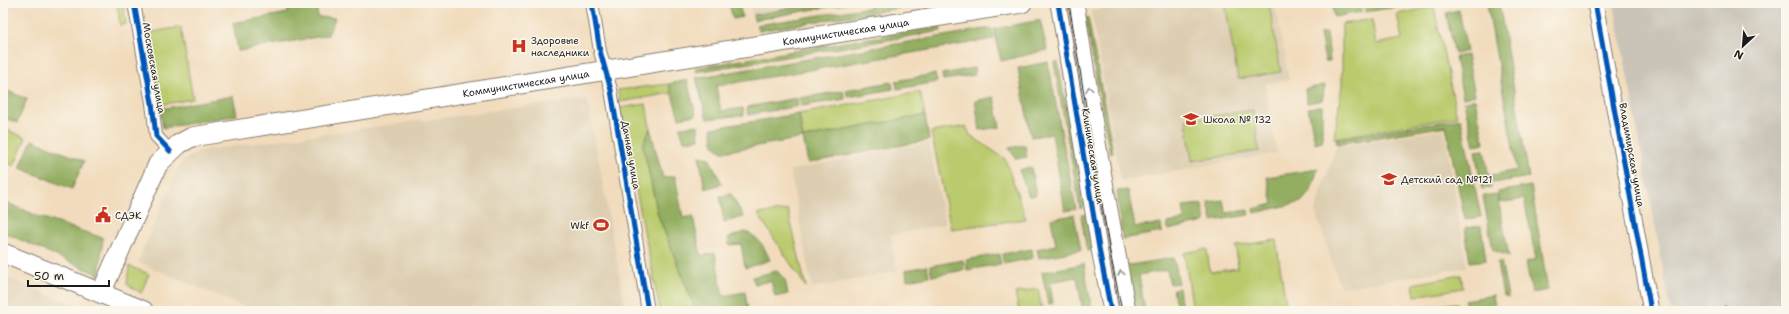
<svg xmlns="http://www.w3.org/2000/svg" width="1789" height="314" viewBox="0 0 1789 314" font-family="'Shantell Sans',sans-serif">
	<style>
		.built { fill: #ddceb1 }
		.industrial { fill: #c9c3b8 }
		.green { fill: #baca6c; stroke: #6b7344 }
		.forest { fill: #93ae60; stroke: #58653e }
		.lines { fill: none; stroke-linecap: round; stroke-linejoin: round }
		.minor-casing { stroke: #867c6c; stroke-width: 14 }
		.tertiary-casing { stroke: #867c6c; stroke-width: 17 }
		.primary-casing { stroke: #867c6c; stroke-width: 21 }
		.minor { stroke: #fff; stroke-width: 12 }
		.tertiary { stroke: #fff; stroke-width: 15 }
		.primary { stroke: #fff; stroke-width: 19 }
		.tram { stroke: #1c1c1c; stroke-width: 1 }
		.cycleway-casing { stroke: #fbf7ec; stroke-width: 8 }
		.cycleway { stroke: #0057b8; stroke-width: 5 }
		.oneway { stroke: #999 }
		.labels { text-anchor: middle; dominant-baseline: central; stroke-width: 3; stroke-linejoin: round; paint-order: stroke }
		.street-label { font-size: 10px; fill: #1c1c1c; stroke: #fbf7ec }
		.poi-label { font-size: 10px; fill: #1c1c1c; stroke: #fbf7ec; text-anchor: start }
	</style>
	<rect width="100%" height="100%" fill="#fbf7ec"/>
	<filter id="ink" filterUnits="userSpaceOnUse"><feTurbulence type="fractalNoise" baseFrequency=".025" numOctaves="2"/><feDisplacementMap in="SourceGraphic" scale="8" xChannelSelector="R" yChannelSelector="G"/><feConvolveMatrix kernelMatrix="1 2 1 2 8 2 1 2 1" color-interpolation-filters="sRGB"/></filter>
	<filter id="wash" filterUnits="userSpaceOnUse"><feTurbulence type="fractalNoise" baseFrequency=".012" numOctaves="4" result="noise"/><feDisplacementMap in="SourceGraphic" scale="16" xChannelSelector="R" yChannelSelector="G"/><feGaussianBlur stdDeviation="0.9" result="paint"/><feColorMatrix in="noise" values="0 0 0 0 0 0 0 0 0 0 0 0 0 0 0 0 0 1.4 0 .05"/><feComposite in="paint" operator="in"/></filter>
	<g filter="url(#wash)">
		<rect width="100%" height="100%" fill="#f1dbbc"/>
		<g class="built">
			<polygon points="750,3 851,3 753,21"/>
			<polygon points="1139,3 1275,3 1289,80 1265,84 1277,153 1121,181 1091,11"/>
			<polygon points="587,98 626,311 254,311 138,262 177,171 182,162 198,151"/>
			<polygon points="1444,129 1467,267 1341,288 1315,211 1336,147"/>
			<polygon points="929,143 945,224 890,235 897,271 812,288 790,170"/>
			<polygon points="3,276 88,311 3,311"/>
		</g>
		<polygon class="industrial" points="1614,3 1786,3 1786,311 1671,311"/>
		<g class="green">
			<polygon points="117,3 123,3 126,24 120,25"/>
			<polygon points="1225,3 1269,3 1281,72 1238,79"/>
			<polygon points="1434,7 1457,117 1334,138 1342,85 1342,24 1372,19 1376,44 1402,39 1397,14"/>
			<polygon points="181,27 193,99 159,105 147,33"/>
			<polygon points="669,84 672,93 620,102 618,90"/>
			<polygon points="920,92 925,115 803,138 799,114"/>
			<polygon points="646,104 650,128 643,145 658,215 696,311 660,311 620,108"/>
			<polygon points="1253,110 1259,151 1192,161 1186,120"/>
			<polygon points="966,126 970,135 1005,159 1026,219 951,229 931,132"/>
			<polygon points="3,128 26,138 14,166 3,161"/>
			<polygon points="788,210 806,287 758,214"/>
			<polygon points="1276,240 1287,311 1193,311 1184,253 1207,249 1210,272 1238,268 1236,246"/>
			<polygon points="129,266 149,274 141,293 127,284"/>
			<polygon points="1461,275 1463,288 1415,296 1413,284"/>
			<polygon points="1038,289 1042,311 1019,311 1015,293"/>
		</g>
		<g class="forest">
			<polygon points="287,3 316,3 318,17 335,18 328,35 238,51 233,23 288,13"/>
			<polygon points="729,3 739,3 742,17 733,19"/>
			<polygon points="818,3 848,3 754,20 753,15"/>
			<polygon points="897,3 910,3 911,6 758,31 757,25"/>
			<polygon points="1332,3 1360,3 1361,12 1334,17"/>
			<polygon points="1363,3 1395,3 1396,7 1365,12"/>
			<polygon points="1487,3 1499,3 1529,177 1493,183 1492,175 1517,170"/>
			<polygon points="1459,10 1467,51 1455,54 1446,13"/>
			<polygon points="1088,17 1113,152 1110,153 1085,18"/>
			<polygon points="1040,20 1047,50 1001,61 994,29"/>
			<polygon points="940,26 941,31 696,72 695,68"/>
			<polygon points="991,28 994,39 716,86 721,111 743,108 744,115 707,119 696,78"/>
			<polygon points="1327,32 1330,61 1325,61 1320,33"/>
			<polygon points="1467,55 1475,95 1463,98 1455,57"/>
			<polygon points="1048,62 1076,209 1065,211 1052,134 1031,137 1018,68"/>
			<polygon points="1058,62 1084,207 1080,209 1054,63"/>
			<polygon points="974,68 975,75 943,80 942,74"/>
			<polygon points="935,74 937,82 897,89 896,81"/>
			<polygon points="687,80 696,115 679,118 669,84"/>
			<polygon points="892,82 893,89 848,97 846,90"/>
			<polygon points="1325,85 1322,100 1307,103 1305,89"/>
			<polygon points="3,89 27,99 17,123 3,117"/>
			<polygon points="843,91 845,99 801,106 800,98"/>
			<polygon points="233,96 237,115 163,128 160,109"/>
			<polygon points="994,97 1000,127 980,130 975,101"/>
			<polygon points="797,98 798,106 748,115 747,107"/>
			<polygon points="1475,99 1484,143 1474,145 1464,102"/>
			<polygon points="1322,106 1322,141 1315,143 1308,108"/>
			<path d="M799 114 803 138 925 115 929 140 808 163 803 138 722 152C712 147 712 138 712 128Z"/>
			<polygon points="1461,119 1481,217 1465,220 1446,126 1337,144 1336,139"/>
			<polygon points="698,125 699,139 684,141 680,127"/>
			<polygon points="650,128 663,178 675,176 683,218 693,216 701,256 715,253 723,296 745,292 748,311 696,311 658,215 643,145"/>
			<polygon points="32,140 84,161 72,189 20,168"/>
			<polygon points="1025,145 1027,157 1016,159 1009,148"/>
			<polygon points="1484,150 1491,188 1482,189 1475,151"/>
			<polygon points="699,156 709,158 722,184 705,189"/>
			<polygon points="1031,167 1036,195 1029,196 1019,170"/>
			<polygon points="1318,169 1310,192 1301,202 1255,213 1254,209 1273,204 1267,177"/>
			<polygon points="1531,186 1548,290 1532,293 1526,262 1536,259 1524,199 1500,203 1498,192"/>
			<polygon points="1128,190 1135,227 1161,224 1162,232 1122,239 1117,191"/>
			<polygon points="731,194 744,217 724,222 720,196"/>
			<polygon points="1497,194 1509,256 1493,250 1483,196"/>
			<polygon points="1223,200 1226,213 1248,210 1249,215 1212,221 1208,202"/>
			<polygon points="3,201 40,217 103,238 99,275 3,232"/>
			<polygon points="1202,204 1205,222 1168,230 1167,223 1185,220 1183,206"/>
			<polygon points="1086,214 1092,250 1087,251 1081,215"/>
			<polygon points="1074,215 1081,250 1039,258 1037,249 1056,245 1051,219"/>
			<polygon points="1481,226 1486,260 1470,262 1465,228"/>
			<path d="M745 232C759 236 764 247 770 260L745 268 741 244 729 245 728 238Z"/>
			<polygon points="1032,249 1033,258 1004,264 1002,254"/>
			<polygon points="999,254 1001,264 967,270 966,260"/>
			<polygon points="1174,258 1179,283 1170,284 1167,270 1139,275 1145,311 1132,311 1124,266"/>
			<polygon points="963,260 964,270 932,276 930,266"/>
			<polygon points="1501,261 1508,297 1503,295 1497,263"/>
			<polygon points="1084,264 1092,311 1083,311 1077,277 1050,282 1053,303 1048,304 1042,272"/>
			<polygon points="927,266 929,276 907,280 906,270"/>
			<polygon points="777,271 785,280 788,294 775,297 771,281 755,284 752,277"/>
			<polygon points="1179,288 1182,311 1177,311 1173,289"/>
			<polygon points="1493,295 1496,311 1467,311 1465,300"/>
			<polygon points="1457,303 1459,311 1428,311 1428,307"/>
		</g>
	</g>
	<g filter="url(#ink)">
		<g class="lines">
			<defs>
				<g id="minor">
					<polyline points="134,3 152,103 156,136 170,151"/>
					<polyline points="592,3 600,51 611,90 648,311"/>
				</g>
				<g id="tertiary">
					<polyline points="1058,3 1100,254 1111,311"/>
					<polyline points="1076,3 1097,137 1128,311"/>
					<polyline points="1595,3 1651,311"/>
				</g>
				<g id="primary">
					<polyline points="3,253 144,311"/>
					<path id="s1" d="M101 293 158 164 179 144 192 137 1022 3"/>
				</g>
			</defs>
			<use href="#minor" class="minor-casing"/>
			<use href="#tertiary" class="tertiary-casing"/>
			<use href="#primary" class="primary-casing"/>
			<use href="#minor" class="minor"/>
			<use href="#tertiary" class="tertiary"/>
			<use href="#primary" class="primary"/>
			<g class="tram">
				<polyline points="1069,3 1110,252 1122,311"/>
				<polyline points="1725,306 1729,311"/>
			</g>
			<defs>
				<g id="cycleway">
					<polyline points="134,3 152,103 156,136 170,151"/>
					<polyline points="592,3 600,51 611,90 648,311"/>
					<polyline points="1058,3 1100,254 1111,311"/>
					<polyline points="1595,3 1651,311"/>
				</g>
			</defs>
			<use href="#cycleway" class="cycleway-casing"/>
			<use href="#cycleway" class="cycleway"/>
		</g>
		<defs><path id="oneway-chevron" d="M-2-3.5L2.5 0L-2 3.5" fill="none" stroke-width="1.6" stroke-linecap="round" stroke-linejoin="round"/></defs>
		<g class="oneway">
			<use href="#oneway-chevron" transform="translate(1089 89) rotate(-99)"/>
			<use href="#oneway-chevron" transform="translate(1121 273) rotate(-101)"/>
		</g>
	</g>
	<defs>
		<symbol id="hospital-bare" viewBox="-9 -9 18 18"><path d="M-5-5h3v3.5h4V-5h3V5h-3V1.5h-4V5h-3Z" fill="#c8321e" stroke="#fbf7ec" stroke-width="2.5" paint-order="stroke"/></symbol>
		<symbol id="school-bare" viewBox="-9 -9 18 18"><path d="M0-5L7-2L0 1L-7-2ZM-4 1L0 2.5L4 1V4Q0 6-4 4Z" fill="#c8321e" stroke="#fbf7ec" stroke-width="2.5" paint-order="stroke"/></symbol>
		<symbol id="civic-bare" viewBox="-9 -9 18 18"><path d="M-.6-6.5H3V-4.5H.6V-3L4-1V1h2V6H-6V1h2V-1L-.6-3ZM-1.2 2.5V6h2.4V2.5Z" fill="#c8321e" stroke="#fbf7ec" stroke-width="2.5" paint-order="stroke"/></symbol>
		<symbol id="stadium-bare" viewBox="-9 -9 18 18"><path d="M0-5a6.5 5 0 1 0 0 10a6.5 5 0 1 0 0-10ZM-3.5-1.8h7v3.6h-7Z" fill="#c8321e" stroke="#fbf7ec" stroke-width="2.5" paint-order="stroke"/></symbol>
	</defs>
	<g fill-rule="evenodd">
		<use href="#hospital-bare" x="508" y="35" width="22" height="22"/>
		<use href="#school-bare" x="1180" y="108" width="22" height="22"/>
		<use href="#school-bare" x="1378" y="168" width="22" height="22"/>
		<use href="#civic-bare" x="92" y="204" width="22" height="22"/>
		<use href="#stadium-bare" x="590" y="214" width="22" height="22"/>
	</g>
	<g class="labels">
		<g class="street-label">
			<text stroke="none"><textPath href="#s1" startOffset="847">Коммунистическая улица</textPath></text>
			<text transform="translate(154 68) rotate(80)">Московская улица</text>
			<text stroke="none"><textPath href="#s1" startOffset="523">Коммунистическая улица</textPath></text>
			<text transform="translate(631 155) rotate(80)">Дачная улица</text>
			<text transform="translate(1632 155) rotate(80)">Владимирская улица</text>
			<text transform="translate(1093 156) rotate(81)">Клиническая улица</text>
		</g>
		<g class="poi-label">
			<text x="531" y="40">Здоровые<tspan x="531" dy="12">наследники</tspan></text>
			<text x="1203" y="119">Школа № 132</text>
			<text x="1401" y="179">Детский сад №121</text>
			<text x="115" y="215">СДЭК</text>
			<text x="589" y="225" text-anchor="end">Wkf</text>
		</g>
	</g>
	<rect width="1789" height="314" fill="none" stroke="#fbf7ec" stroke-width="16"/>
	<g transform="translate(1743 46) rotate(206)" stroke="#fbf7ec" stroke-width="3" paint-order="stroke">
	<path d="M0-3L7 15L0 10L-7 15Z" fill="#1c1c1c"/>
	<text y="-6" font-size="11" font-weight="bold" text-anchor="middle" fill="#1c1c1c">N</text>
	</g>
	<path d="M28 280v6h81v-6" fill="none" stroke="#1c1c1c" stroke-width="2"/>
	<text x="34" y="280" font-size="12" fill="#1c1c1c" stroke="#fbf7ec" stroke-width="3" paint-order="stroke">50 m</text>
</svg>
